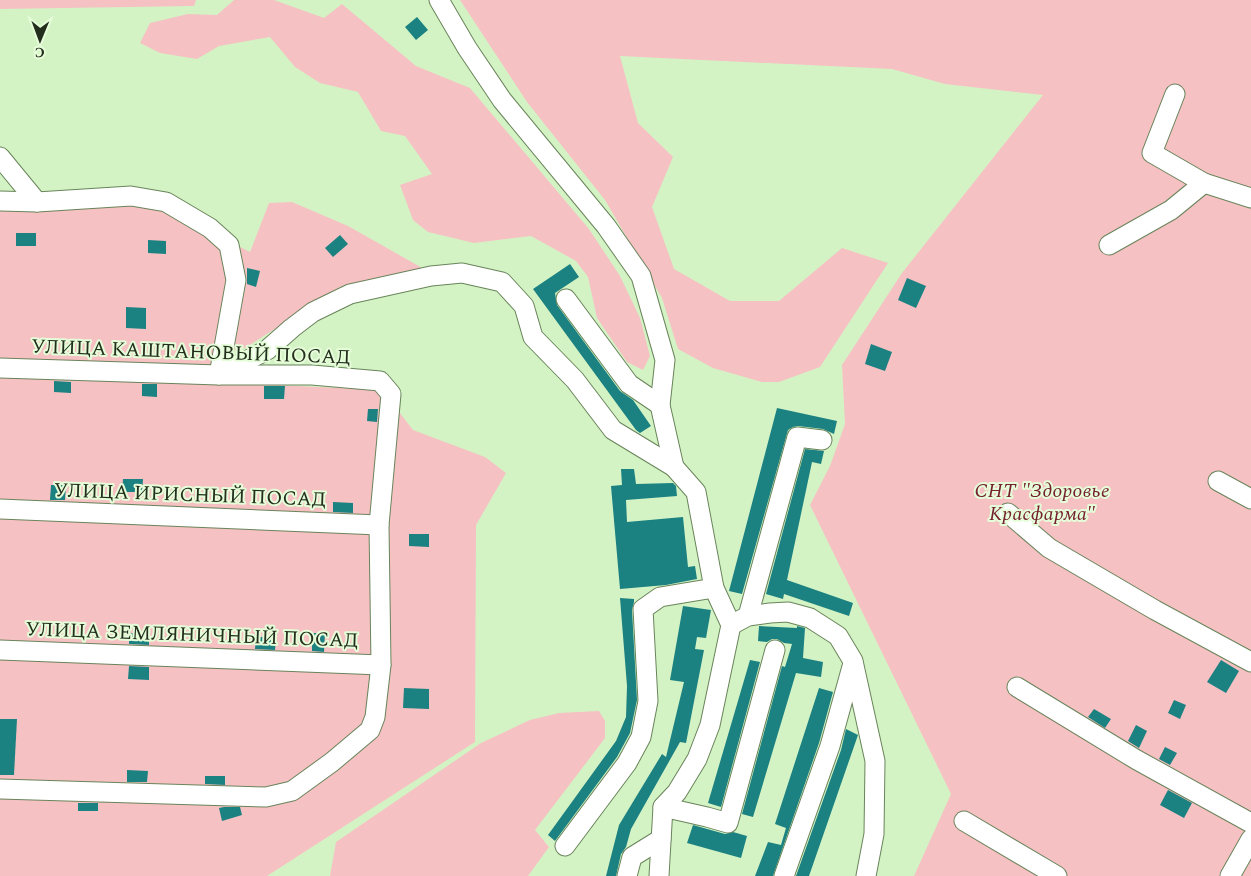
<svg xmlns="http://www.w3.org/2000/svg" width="1251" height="876" viewBox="0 0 1251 876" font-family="Spectral,serif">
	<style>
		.green { fill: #f6c1c3 }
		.building { fill: #1b8181 }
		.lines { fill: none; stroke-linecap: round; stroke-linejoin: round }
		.minor-casing { stroke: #69845a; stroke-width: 21 }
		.minor { stroke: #fff; stroke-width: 19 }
		.labels { text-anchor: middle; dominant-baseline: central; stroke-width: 4; stroke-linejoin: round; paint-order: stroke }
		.street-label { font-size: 20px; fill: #232e1d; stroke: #e5fed9 }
		.park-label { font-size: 20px; font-style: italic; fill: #74202e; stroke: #e5fed9 }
	</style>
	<rect width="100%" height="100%" fill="#d4f3c5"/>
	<g class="green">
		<polygon points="0,0 196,0 194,6 0,9"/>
		<polygon points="234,0 274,0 324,18 342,4 416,66 470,88 589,229 620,276 640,318 650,356 643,370 627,362 597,318 588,277 576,261 531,236 474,243 428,232 413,220 400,185 432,174 405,136 381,131 358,92 320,83 295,67 270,37 219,46 197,59 160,53 140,43 150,23 188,14 217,15"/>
		<polygon points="460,0 1251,0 1251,876 914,876 951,794 810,505 830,466 845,424 842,365 902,273 1043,95 945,84 892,69 620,56 638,123 673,157 652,207 674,269 730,301 779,301 842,248 888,263 820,367 779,382 762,382 713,368 678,349 662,298 605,200 527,102"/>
		<polygon points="292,202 348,226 424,269 340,287 245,348 232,351 230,383 382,390 413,430 485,457 506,473 476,525 475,742 267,876 0,876 0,208 133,204 171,212 250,252 269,203"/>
		<polygon points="599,711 605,721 605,738 535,830 549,847 528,876 330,876 336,842 481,743 530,720 559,713"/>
	</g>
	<g class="building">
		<polygon points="417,17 428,30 416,40 405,27"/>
		<rect x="16" y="233" width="20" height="13"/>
		<polygon points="340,235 348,244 333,257 325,248"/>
		<polygon points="148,240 166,241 166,254 148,253"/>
		<polygon points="570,264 579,277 555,293 557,305 620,391 633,400 651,426 640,433 636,430 533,289"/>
		<polygon points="247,268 260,271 256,287 247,284"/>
		<polygon points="907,278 926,286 916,308 898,300"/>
		<polygon points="126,307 146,308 146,329 126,328"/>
		<polygon points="871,344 892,352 885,371 865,364"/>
		<polygon points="54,381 71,382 71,393 54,392"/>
		<polygon points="142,384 157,384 157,397 142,396"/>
		<polygon points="264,386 285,386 284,399 264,399"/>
		<polygon points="777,408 837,421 834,434 823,429 798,426 793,427 788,430 742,594 729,591"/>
		<polygon points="368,409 378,409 377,422 367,421"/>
		<polygon points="805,449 824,451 821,464 812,462 787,580 853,603 849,616 784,594 783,599 766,594"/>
		<polygon points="621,469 634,469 636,484 673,483 676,486 677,496 626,500 627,522 683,517 688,567 695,566 697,579 666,585 620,589 611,486 622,485"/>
		<polygon points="123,479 143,479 142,492 122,492"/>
		<polygon points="51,485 66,485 65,500 50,500"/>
		<polygon points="333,502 353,503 353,513 333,512"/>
		<polygon points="409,534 429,534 429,547 409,546"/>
		<polygon points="620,598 634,599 634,602 632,610 637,700 630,733 617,757 555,841 548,835 616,741 626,717 627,686"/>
		<polygon points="683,606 711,610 706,638 697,637 695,649 704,650 686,743 680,742 631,829 626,847 621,854 616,876 606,876 619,825 662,754 666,757 684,682 670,680"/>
		<polygon points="759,626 797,628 797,626 805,628 803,658 823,662 821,677 796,673 753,817 742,814 782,666 785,667 792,644 784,643 777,639 772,639 767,642 758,641"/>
		<polygon points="129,633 149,634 149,645 129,644"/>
		<polygon points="312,633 325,633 324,652 312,651"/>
		<polygon points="256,637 276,637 275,650 255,649"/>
		<polygon points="750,660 760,662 721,807 708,803"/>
		<polygon points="1221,660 1239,671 1226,693 1207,682"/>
		<polygon points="129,666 149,667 149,680 128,679"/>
		<polygon points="404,688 429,689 429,709 403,708"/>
		<polygon points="819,688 833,692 819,743 773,876 755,876 768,842 781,845 786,828 775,824"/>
		<polygon points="1174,700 1186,705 1180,719 1168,713"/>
		<polygon points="1094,709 1111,719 1105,728 1088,717"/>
		<polygon points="0,719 17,719 14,775 0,775"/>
		<polygon points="1136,725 1147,731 1139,748 1128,741"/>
		<polygon points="846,729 858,735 809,876 796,876 841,750"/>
		<polygon points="1165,747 1177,753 1170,765 1159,759"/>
		<polygon points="127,770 148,771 147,782 127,782"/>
		<polygon points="205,776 225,776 225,785 205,784"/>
		<polygon points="1168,790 1192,803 1184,818 1160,805"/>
		<rect x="78" y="803" width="20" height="8"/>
		<polygon points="224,807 240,807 242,815 222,821 219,808"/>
		<polygon points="693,825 725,834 733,832 747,836 741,858 687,843"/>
	</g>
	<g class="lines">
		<defs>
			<g id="minor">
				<polyline points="439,0 467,48 502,100 606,226 641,276 665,360 660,405 674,467"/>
				<polyline points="1175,94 1152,153 1204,183 1251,198"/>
				<polyline points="0,157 37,202"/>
				<polyline points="0,201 37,202 131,196 166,202 210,228 229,245 236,280 219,375"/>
				<polyline points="1109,245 1171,210 1204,183"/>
				<polyline points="566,299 629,384 660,405"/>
				<polyline points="0,368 219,375 312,375 380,381 391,394 379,525 381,665 375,717 370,730 332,762 292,791 266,797 0,789"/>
				<polyline points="221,374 267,350 292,328 313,312 350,294 431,276 462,273 502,282 524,306 533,337 575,380 613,430 674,467 696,492 714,588 731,625"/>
				<polyline points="1218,481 1251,499"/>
				<polyline points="0,509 379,525"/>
				<polyline points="1008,513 1049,548 1155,610 1251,662"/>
				<polyline points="748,616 797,437 822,440"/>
				<polyline points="731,625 748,616 770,613 788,612 810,618 838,636 853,661 875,761 874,834 866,876"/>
				<polyline points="0,650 381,665"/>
				<polyline points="1017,687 1137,760 1251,823"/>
				<polyline points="663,807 707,817 728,823 775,650"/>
				<polyline points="964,821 1057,876"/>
				<polyline points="565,846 627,763 641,737 648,701 643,609 660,597 714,588"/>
				<polyline points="627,876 632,857 661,839"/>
				<polyline points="659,876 663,807 677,792 697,759 710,725 731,625"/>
				<polyline points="784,876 830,746 853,663"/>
				<polyline points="1230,876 1251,839"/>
			</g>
		</defs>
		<use href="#minor" class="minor-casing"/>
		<use href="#minor" class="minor"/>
	</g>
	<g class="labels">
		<g class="street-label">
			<text transform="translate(191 352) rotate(2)">УЛИЦА КАШТАНОВЫЙ ПОСАД</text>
			<text transform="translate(190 495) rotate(2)">УЛИЦА ИРИСНЫЙ ПОСАД</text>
			<text transform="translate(192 635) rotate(2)">УЛИЦА ЗЕМЛЯНИЧНЫЙ ПОСАД</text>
		</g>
		<g class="park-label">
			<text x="1042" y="491">СНТ "Здоровье<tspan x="1042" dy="23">Красфарма"</tspan></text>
		</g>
	</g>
	<g transform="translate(40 40) rotate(181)" stroke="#e5fed9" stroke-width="4" paint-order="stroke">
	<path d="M0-4L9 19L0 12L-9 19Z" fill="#232e1d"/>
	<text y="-8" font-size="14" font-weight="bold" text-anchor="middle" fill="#232e1d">С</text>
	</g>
</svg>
